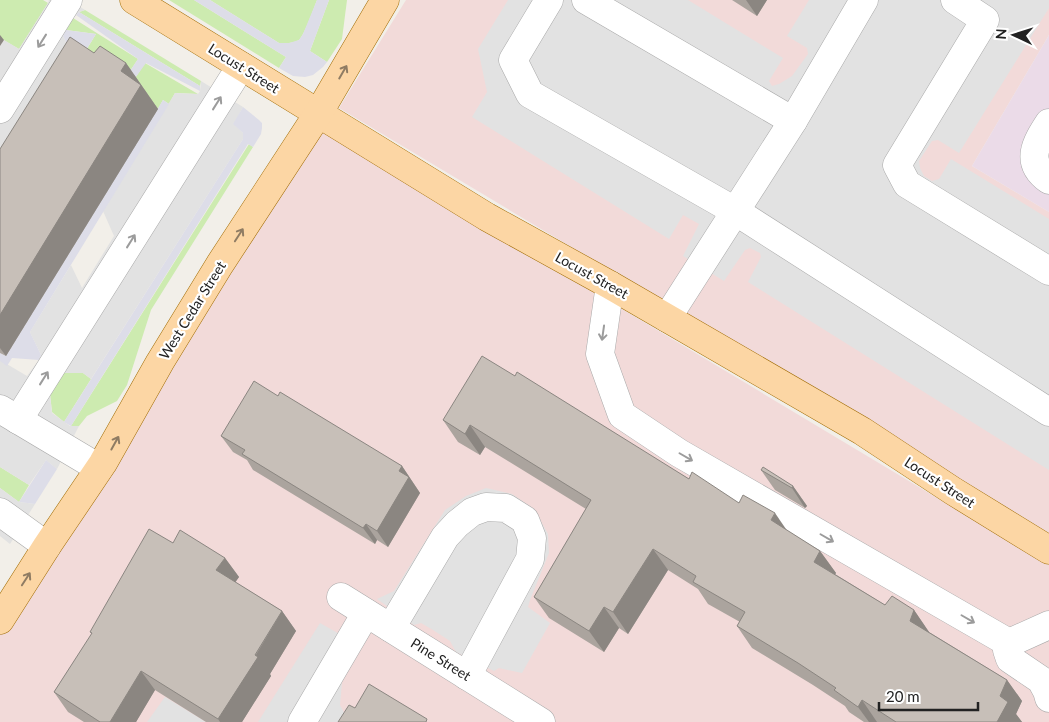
<svg xmlns="http://www.w3.org/2000/svg" width="1049" height="722" viewBox="0 0 1049 722" font-family="Lato,sans-serif">
	<style>
		.commercial { fill: #f2dad9 }
		.industrial { fill: #ebdbe8 }
		.grass { fill: #cdebb0 }
		.parking { fill: #e2e2e2 }
		.plaza { fill: #dddde8 }
		.lines { fill: none; stroke-linecap: round; stroke-linejoin: round }
		.minor-casing { stroke: #a9a9a9; stroke-width: 29 }
		.major-casing { stroke: #a06b00; stroke-width: 29 }
		.minor { stroke: #fff; stroke-width: 28 }
		.major { stroke: #fcd6a4; stroke-width: 28 }
		.wall { fill: #aba49e }
		.shaded-wall { fill: #8b8681 }
		.building { fill: #c7bfb8; stroke: #8b8681 }
		.oneway { stroke: #9c9c9c }
		.oneway2 { stroke: #8f7c63 }
		.labels { text-anchor: middle; dominant-baseline: central; stroke-width: 4.5; stroke-linejoin: round; paint-order: stroke }
		.street-label { font-size: 14px; fill: #222; stroke: #fff }
	</style>
	<rect width="100%" height="100%" fill="#f2efe9"/>
	<g class="commercial">
		<polygon points="406,0 1049,0 1049,35 972,166 1049,212 1049,533 339,108"/>
		<polygon points="322,129 1049,565 1049,722 0,722 0,615"/>
	</g>
	<polygon class="industrial" points="1049,35 1049,212 972,166"/>
	<g class="grass">
		<polygon points="0,0 43,0 48,3 19,49 0,38"/>
		<polygon points="169,0 194,0 286,57 279,68"/>
		<path d="M210 0H317C314 8 304 36 299 40 293 44 285 43 279 43Z"/>
		<polygon points="329,0 347,0 342,39 327,62 310,51"/>
		<polygon points="85,10 201,81 200,86 79,12"/>
		<polygon points="73,18 138,59 126,77 85,52 96,34 66,30"/>
		<polygon points="145,63 198,94 175,93 169,104 163,100 158,109 133,81"/>
		<polygon points="249,144 253,147 151,310 127,385 117,401 87,416 79,426 71,426"/>
		<polygon points="63,373 83,373 91,379 64,422 52,412 50,394"/>
		<polygon points="0,467 29,485 19,502 0,488"/>
	</g>
	<g class="parking">
		<polygon points="49,0 69,0 85,10 79,12 73,18 63,36 77,64 13,169 0,147 0,46 4,40 19,49 48,3"/>
		<polygon points="508,0 688,0 783,58 769,81 772,86 779,84 792,76 808,54 807,48 787,36 809,0 1049,0 1049,8 959,153 938,140 932,141 919,161 920,168 924,176 932,181 939,179 951,159 1049,219 1049,470 748,282 761,257 760,253 750,248 745,250 724,281 683,256 699,224 683,215 669,239 472,117 487,92 478,49"/>
		<polygon points="201,81 243,107 234,124 243,133 243,139 91,379 83,373 63,373 50,394 52,413 70,426 79,426 57,469 46,460 29,485 0,467 0,360 27,376 39,360 41,355 30,332 71,265 82,288 114,236 103,211 175,93 198,94 200,91"/>
		<polygon points="0,488 19,502 35,504 10,544 0,536"/>
		<polygon points="486,488 512,494 534,509 548,534 549,553 530,600 528,607 550,623 522,673 499,668 494,671 456,652 450,641 433,630 421,623 414,625 377,599 394,591 445,510 466,496"/>
		<polygon points="320,623 357,644 343,671 340,705 349,722 258,722"/>
		<polygon points="165,697 206,722 147,722"/>
	</g>
	<g class="plaza">
		<polygon points="194,0 210,0 279,43 289,43 299,40 303,34 317,0 329,0 310,51 327,62 323,67 313,75 305,77 293,76 279,68 286,57"/>
		<polygon points="79,12 200,86 200,91 146,63 133,81 126,77 138,59 76,15"/>
		<polygon points="66,30 96,34 0,189 77,64 63,36"/>
		<polygon points="163,100 169,104 30,332 41,355 39,360 12,358 7,366 0,361 0,353 6,356"/>
		<polygon points="243,107 259,120 262,123 262,128 261,134 253,147 248,144 71,426 64,422 243,139 243,133 233,124"/>
		<polygon points="46,460 57,469 35,504 19,502"/>
	</g>
	<g class="lines">
		<defs>
			<g id="minor">
				<polyline points="549,0 513,60 530,94 735,211 1049,412"/>
				<polyline points="586,0 793,121"/>
				<polyline points="955,0 985,20 897,165 907,184 1049,271"/>
				<polyline points="0,109 68,0"/>
				<path d="M1049 123C1036 143 1024 162 1049 180"/>
				<polyline points="610,285 600,354 622,415 679,453 1009,643"/>
				<polyline points="667,318 793,121 864,0"/>
				<polyline points="0,409 99,468"/>
				<polyline points="18,420 241,66"/>
				<polyline points="0,512 47,546"/>
				<polyline points="341,597 541,722"/>
				<polyline points="1049,625 1009,643 1007,650 1010,659 1041,680 1047,691 1049,698"/>
				<polyline points="391,628 445,537 457,524 472,512 486,507 506,508 525,520 532,538 530,559 467,676"/>
				<polyline points="302,722 366,613"/>
			</g>
			<g id="major">
				<polyline points="134,0 487,217 610,285 862,431 953,491 1049,550"/>
				<polyline points="0,620 47,546 103,463 160,362 220,264 318,114 385,0"/>
			</g>
		</defs>
		<use href="#minor" class="minor-casing"/>
		<use href="#major" class="major-casing"/>
		<use href="#minor" class="minor"/>
		<use href="#major" class="major"/>
	</g>
	<g class="wall">
		<polygon points="732,0 767,0 757,16"/>
		<polygon points="126,63 158,109 6,356 0,353 0,149"/>
		<polygon points="515,376 689,479 739,503 786,530 820,551 836,573 835,574 885,605 914,610 929,632 1007,680 1022,701 1016,714 1022,722 864,722 849,712 845,706 813,685 752,648 737,626 740,622 708,604 698,589 668,570 628,634 619,628 604,652 549,618 534,597 586,509 485,447 480,455 458,442 443,420"/>
		<polygon points="278,396 402,466 420,493 388,547 377,540 375,544 253,470 247,460 233,452 221,436"/>
		<polygon points="761,470 793,486 807,506 805,508 775,490"/>
		<polygon points="225,558 239,577 235,582 282,611 296,631 270,674 271,676 242,722 206,722 155,690 136,722 84,722 68,712 54,692 92,634 90,632"/>
	</g>
	<g class="shaded-wall">
		<polygon points="746,0 767,0 757,16"/>
		<polygon points="0,35 4,40 0,46"/>
		<polygon points="126,63 158,109 6,356 0,348 0,315 121,71"/>
		<polygon points="470,425 485,447 480,455 465,434"/>
		<polygon points="402,466 420,493 388,547 377,531 399,471"/>
		<polygon points="793,486 807,506 805,508 792,488"/>
		<polygon points="775,513 790,535 771,520"/>
		<polygon points="366,524 377,540 375,544 363,528"/>
		<polygon points="653,549 668,570 628,634 613,612"/>
		<polygon points="820,551 836,573 829,583 814,562"/>
		<polygon points="225,558 239,577 230,590 216,570"/>
		<polygon points="604,607 619,628 604,652 589,631"/>
		<polygon points="914,610 929,632 925,642 910,621"/>
		<polygon points="282,611 296,631 270,674 271,676 242,722 220,722 218,719"/>
		<polygon points="141,671 155,690 136,722 110,722"/>
		<polygon points="1007,680 1022,701 1016,714 1022,722 997,722 1000,696"/>
		<polygon points="862,700 877,722 869,722 858,707"/>
	</g>
	<g class="building">
		<polygon points="70,37 94,53 100,46 126,63 121,71 141,85 0,315 0,149"/>
		<polygon points="482,356 515,376 517,372 689,479 692,472 739,503 743,495 775,513 771,520 820,551 814,562 885,605 892,596 914,610 910,621 1007,680 1000,696 1008,702 997,722 896,722 862,700 858,707 834,690 836,688 798,663 737,626 745,612 693,582 696,576 653,549 613,612 604,607 589,631 534,597 591,500 470,425 465,434 443,420"/>
		<polygon points="254,381 278,396 280,392 402,466 399,471 409,477 377,531 366,524 363,528 242,454 245,450 221,436"/>
		<polygon points="763,467 793,486 792,488 761,470"/>
		<polygon points="149,529 173,543 180,530 225,558 216,570 282,611 255,655 258,657 218,719 141,671 110,722 100,722 54,692 92,633 90,632"/>
		<polygon points="369,684 427,719 426,722 338,722 349,705 355,708"/>
	</g>
	<defs><path id="oneway-shaft" d="M-6 0H5M1.5-3L5.5 0L1.5 3" fill="none" stroke-width="1.6" stroke-linecap="round" stroke-linejoin="round" transform="scale(1.25)"/></defs>
	<g class="oneway">
		<use href="#oneway-shaft" transform="translate(42 41) rotate(122)"/>
		<use href="#oneway-shaft" transform="translate(217 103) rotate(-58)"/>
		<use href="#oneway-shaft" transform="translate(131 241) rotate(-58)"/>
		<use href="#oneway-shaft" transform="translate(603 333) rotate(98)"/>
		<use href="#oneway-shaft" transform="translate(44 378) rotate(-58)"/>
		<use href="#oneway-shaft" transform="translate(686 457) rotate(30)"/>
		<use href="#oneway-shaft" transform="translate(827 538) rotate(30)"/>
		<use href="#oneway-shaft" transform="translate(968 619) rotate(30)"/>
	</g>
	<g class="oneway2">
		<use href="#oneway-shaft" transform="translate(343 72) rotate(-60)"/>
		<use href="#oneway-shaft" transform="translate(239 235) rotate(-57)"/>
		<use href="#oneway-shaft" transform="translate(115 443) rotate(-61)"/>
		<use href="#oneway-shaft" transform="translate(26 579) rotate(-57)"/>
	</g>
	<g class="labels">
		<g class="street-label">
			<text transform="translate(244 68) rotate(32)">Locust Street</text>
			<text transform="translate(592 275) rotate(29)">Locust Street</text>
			<text transform="translate(192 310) rotate(-58)">West Cedar Street</text>
			<text transform="translate(940 482) rotate(33)">Locust Street</text>
			<text transform="translate(441 659) rotate(32)">Pine Street</text>
		</g>
	</g>
	<g transform="translate(1014 35) rotate(274)" stroke="#ffffff" stroke-width="4" paint-order="stroke">
	<path d="M0-4L9 19L0 12L-9 19Z" fill="#222222"/>
	<text y="-8" font-size="14" font-weight="bold" text-anchor="middle" fill="#222222">N</text>
	</g>
	<path d="M879 702v8h99v-8" fill="none" stroke="#222222" stroke-width="2.5"/>
	<text x="886" y="702" font-size="15" fill="#222222" stroke="#ffffff" stroke-width="4" paint-order="stroke">20 m</text>
</svg>
